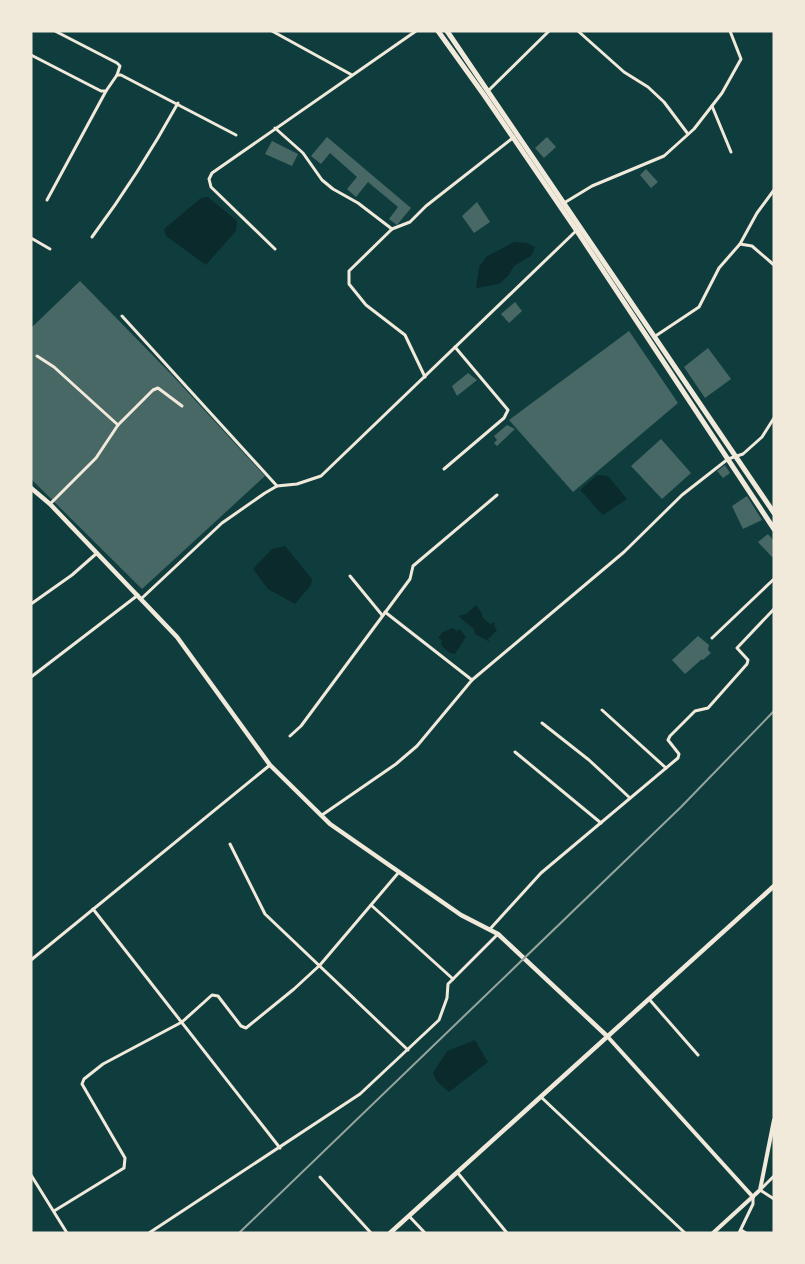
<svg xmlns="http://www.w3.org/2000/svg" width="805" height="1264" viewBox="0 0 805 1264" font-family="'Playfair Display',serif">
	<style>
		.water { fill: #0a2a2b }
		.building { fill: #486865 }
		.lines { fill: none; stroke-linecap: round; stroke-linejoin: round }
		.minor { stroke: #f1e9da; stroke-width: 3 }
		.tertiary { stroke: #f1e9da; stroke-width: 4 }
		.secondary { stroke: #f1e9da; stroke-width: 4.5 }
		.trunk { stroke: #f1e9da; stroke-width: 5 }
		.rail { stroke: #97a49c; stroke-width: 2 }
	</style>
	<rect width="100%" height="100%" fill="#0f3d3e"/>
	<g class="water">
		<polygon points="208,197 237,221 236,231 206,265 166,236 164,229 201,198"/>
		<polygon points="514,242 527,243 535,247 531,256 514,266 508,276 499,284 476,288 479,267 486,257"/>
		<path d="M597 475 608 476 627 499 603 515C594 507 589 498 580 490Z"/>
		<polygon points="285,546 312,579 311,585 295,604 268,589 253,569 272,549"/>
		<polygon points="476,605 482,613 482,617 490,624 495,622 494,626 497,630 488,639 490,642 475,634 474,629 458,616 466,614"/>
		<polygon points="453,628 457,631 460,629 466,637 455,654 450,653 441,645 442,640 438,638 443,632"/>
		<polygon points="475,1040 488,1062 449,1092 437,1082 433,1073 447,1051"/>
	</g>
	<g class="building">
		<polygon points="327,137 411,208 397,225 389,219 398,207 368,182 356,197 347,189 357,177 330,153 321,164 311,156"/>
		<polygon points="547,137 556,147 544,158 535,148"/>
		<polygon points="272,141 298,154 292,166 265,154"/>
		<polygon points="646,169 658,182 651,188 640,175"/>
		<polygon points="477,202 490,222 474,233 462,216"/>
		<polygon points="80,281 172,375 265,476 142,589 31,479 31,328"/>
		<polygon points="515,302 522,311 509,323 501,314"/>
		<polygon points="629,331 678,403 573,492 509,420"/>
		<polygon points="708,348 731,379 705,398 684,367"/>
		<polygon points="468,373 477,380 457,396 452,386"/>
		<polygon points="507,425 515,429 497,446 494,443 497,440 494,436"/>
		<polygon points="661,439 691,473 662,499 631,466"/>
		<polygon points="725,465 730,473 723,478 717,471"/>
		<polygon points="747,496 762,520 743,529 732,506"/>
		<polygon points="768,534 774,541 774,555 772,557 758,542"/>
		<polygon points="698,636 709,645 708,650 711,653 703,660 702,659 685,674 672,660"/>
	</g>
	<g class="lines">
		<g class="minor">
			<polyline points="55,31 117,63 120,66 117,75"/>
			<polyline points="272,31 352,75"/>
			<polyline points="578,31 624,72 648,87 664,102 688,134"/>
			<polyline points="31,55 101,91 106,91 117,75 121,75 236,135"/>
			<polyline points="488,91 549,31"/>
			<polyline points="712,106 731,152"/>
			<polyline points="275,128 303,153 322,180 333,189 358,203 392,229"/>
			<polyline points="47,200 106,91"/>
			<polyline points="564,203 592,186 664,156 694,129 722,93 741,59 730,31"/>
			<path d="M92 237C124 194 152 150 178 103"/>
			<polyline points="31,238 50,249"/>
			<polyline points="740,244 757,213 774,190"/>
			<polyline points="275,249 211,187 209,179 212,173 416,31"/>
			<polyline points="122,316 277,486"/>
			<polyline points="654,337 699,307 719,268 740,244 752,246 774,265"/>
			<polyline points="37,356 54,367 118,425 153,390 158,388 182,406"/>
			<polyline points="425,377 405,335 366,305 349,284 349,271 392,229 410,222 426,206 514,137"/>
			<polyline points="444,469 504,418 508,410 455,347"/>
			<polyline points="50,504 96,458 118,425"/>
			<polyline points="350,576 382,615"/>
			<polyline points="142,598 222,523 265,493 277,486 297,484 321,476 577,230"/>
			<polyline points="31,604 72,575 97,553"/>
			<polyline points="385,612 472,680"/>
			<polyline points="712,638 774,579"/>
			<polyline points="31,677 138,595"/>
			<polyline points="602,710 666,768"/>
			<polyline points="542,723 589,760 630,798"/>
			<polyline points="290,736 301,726 410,579 413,566 497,495"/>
			<polyline points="515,752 601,823"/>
			<polyline points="322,815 396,764 417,746 472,680 624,552 682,495 728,459 743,454 762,437 774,418"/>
			<polyline points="230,844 265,914 408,1050"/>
			<polyline points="371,905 453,979"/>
			<polyline points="93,909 280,1148"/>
			<polyline points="490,929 541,873 678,758 679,754 668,740 670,736 695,711 708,708 747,664 748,660 737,648 774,609"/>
			<polyline points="31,960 270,765"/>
			<polyline points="649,999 698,1055"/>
			<polyline points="541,1097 685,1233"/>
			<polyline points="457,1172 507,1233"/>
			<polyline points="31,1175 67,1233"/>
			<polyline points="774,1176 760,1190 774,1199"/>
			<polyline points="320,1177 371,1233"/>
			<polyline points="54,1211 124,1168 125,1158 82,1084 84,1079 103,1064 182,1022 212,995 218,996 241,1026 246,1028 294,989 320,965 399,872"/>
			<polyline points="409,1216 425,1233"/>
			<polyline points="741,1230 746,1233"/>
			<polyline points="149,1233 360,1094 439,1020 447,998 448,984 498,934"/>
			<polyline points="739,1233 753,1204 753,1197"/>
		</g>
		<g class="tertiary">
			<polyline points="607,1036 753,1197"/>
			<polyline points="713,1233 760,1190 774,1120"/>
		</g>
		<g class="secondary">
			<polyline points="31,488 50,504 177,637 270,765 330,824 461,915 498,934 607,1036"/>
			<polyline points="390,1233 774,886"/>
		</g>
		<g class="trunk">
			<polyline points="438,31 484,95 577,231 774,529"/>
			<polyline points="447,31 774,513"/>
		</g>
		<polyline class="rail" points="239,1233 681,807 774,711"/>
	</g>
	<rect width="805" height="1264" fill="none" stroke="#f1e9da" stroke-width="65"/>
</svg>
